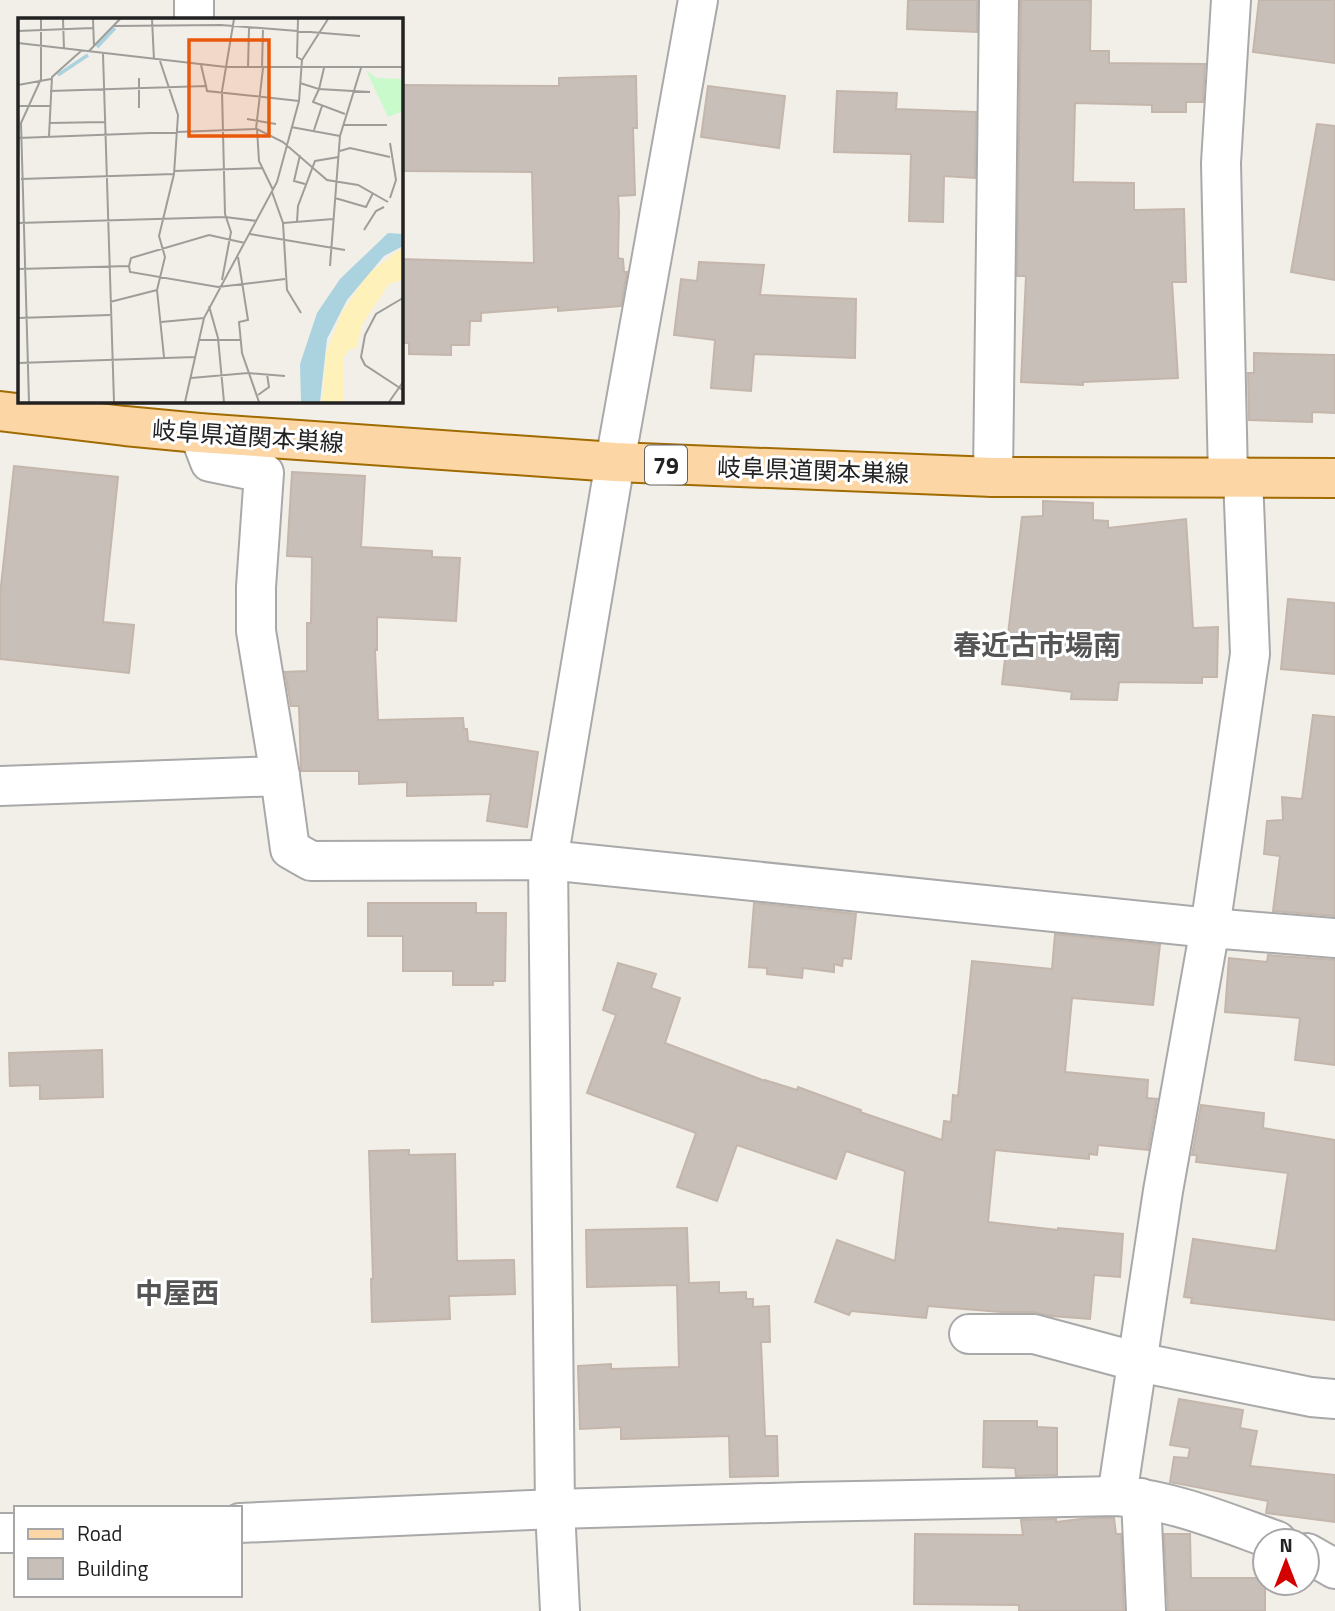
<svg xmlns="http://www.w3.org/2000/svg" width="1335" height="1611" viewBox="0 0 1335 1611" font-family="'Titillium Web','Noto Sans JP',sans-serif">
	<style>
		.building { fill: #c7bfb8; stroke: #c4b6ab; stroke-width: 2 }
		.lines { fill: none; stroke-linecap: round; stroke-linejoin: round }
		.minor-casing { stroke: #a9a9a9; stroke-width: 42 }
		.major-casing { stroke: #a06b00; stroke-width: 42 }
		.minor { stroke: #fff; stroke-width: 38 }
		.major { stroke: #fcd6a4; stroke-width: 38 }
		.labels { text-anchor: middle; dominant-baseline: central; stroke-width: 6; stroke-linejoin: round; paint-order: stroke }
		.shield { fill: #fff; stroke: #646464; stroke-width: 2 }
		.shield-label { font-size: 23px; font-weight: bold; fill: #222 }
		.street-label { font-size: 24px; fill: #222; stroke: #fff }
		.quarter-label { font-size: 28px; font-weight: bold; fill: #555; stroke: #fff }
		.inset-river { fill: none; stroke: #aad3df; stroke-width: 3.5 }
		.inset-road { fill: none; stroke: #9f9d99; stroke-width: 2 }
		.view { fill: #e8590c; fill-opacity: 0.15; stroke: #e8590c; stroke-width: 3.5 }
		.inset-edge { fill: none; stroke: #222; stroke-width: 3.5 }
	</style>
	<rect width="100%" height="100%" fill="#f2efe9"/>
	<g class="building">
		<polygon points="908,0 977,0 977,32 907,29"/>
		<polygon points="1021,0 1091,0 1090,51 1109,51 1109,63 1205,64 1203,102 1186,102 1186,112 1152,112 1152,105 1075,103 1073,182 1134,183 1134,210 1184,209 1186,282 1172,282 1178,378 1083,382 1083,385 1021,382 1026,276 1017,276"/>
		<polygon points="1259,0 1335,0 1335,63 1253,52"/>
		<polygon points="636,76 637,128 633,128 635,195 618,196 619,212 618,258 623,259 624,272 627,272 621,306 558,311 558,307 481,313 481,321 470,321 469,345 451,345 451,355 409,354 409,343 401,343 401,259 534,263 532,172 401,171 401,85 559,86 559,78"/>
		<polygon points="708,86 785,96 779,148 701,137"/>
		<polygon points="837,91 897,93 896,109 976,112 975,178 944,176 943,222 909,221 911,154 834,152"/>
		<polygon points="1317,124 1335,126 1335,280 1291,272"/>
		<polygon points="699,262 764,265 760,295 856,299 855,358 754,354 751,391 711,388 715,340 674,335 681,279 697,281"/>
		<polygon points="1254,353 1335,355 1335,413 1312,412 1312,422 1249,420 1248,373 1254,373"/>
		<polygon points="14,466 118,477 103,622 134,625 129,673 0,659 0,595"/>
		<polygon points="292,472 365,476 361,547 432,551 432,557 460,558 456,621 377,617 377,650 375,650 378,720 463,718 464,729 467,729 468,741 538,752 527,827 487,821 491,794 407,796 407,782 359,784 359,771 301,771 299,706 291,706 285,672 307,671 307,623 311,623 312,557 287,556"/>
		<polygon points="1043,501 1093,503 1093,520 1108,521 1108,528 1186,519 1193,628 1218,627 1217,677 1202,677 1202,683 1119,682 1117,700 1071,699 1072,692 1002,684 1022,517 1043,516"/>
		<polygon points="1288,599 1335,603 1335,674 1281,669"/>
		<polygon points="1313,715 1335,717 1335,916 1273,911 1280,856 1264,854 1267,821 1283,820 1282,797 1302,799"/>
		<polygon points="368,903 476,903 476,913 506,913 505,981 493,981 493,985 453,985 453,971 403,971 403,936 368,936"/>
		<polygon points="754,903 856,914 851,959 843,958 842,966 834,964 834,972 803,968 802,978 767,974 767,968 749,967"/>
		<polygon points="1055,934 1160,945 1153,1005 1072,998 1065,1072 1148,1080 1147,1098 1157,1099 1148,1150 1098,1145 1097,1155 1089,1154 1089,1159 995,1150 988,1222 1058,1230 1058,1228 1123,1234 1120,1277 1094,1275 1090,1319 1051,1316 1034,1312 1001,1312 928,1306 926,1318 851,1311 849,1315 815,1302 837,1240 895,1261 905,1171 846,1151 836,1179 737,1145 717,1201 677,1187 696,1133 587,1093 616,1015 603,1010 618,963 656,974 651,988 680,998 665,1043 765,1081 765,1080 797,1090 798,1087 861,1110 860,1112 942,1140 944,1121 951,1122 953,1095 958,1096 972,961 1052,969"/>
		<polygon points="1268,955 1335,960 1335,1065 1295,1060 1300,1018 1225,1012 1229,958 1267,962"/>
		<polygon points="102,1050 103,1097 40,1099 40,1085 10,1086 9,1053"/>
		<polygon points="1201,1105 1264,1113 1263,1128 1335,1140 1335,1320 1191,1303 1192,1298 1184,1297 1193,1239 1276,1251 1288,1173 1196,1162 1197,1155 1192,1155"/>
		<polygon points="409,1150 409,1155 455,1154 457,1261 514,1260 515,1294 449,1296 450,1319 372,1322 371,1279 373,1279 369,1151"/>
		<polygon points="687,1228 689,1283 719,1282 719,1293 746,1292 746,1299 753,1299 753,1307 769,1306 770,1342 761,1342 765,1436 777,1436 778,1476 730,1477 729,1436 621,1439 621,1427 580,1429 578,1366 611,1364 611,1369 679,1367 677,1285 587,1287 586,1230"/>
		<polygon points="1179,1399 1243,1410 1240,1428 1257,1431 1250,1466 1335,1475 1335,1522 1266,1513 1268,1501 1170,1482 1174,1457 1188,1458 1190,1448 1170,1445"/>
		<polygon points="984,1421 1037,1421 1037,1427 1057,1428 1057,1475 1016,1476 1015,1468 983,1467"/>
		<polygon points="1089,1518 1114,1518 1116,1534 1121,1534 1124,1611 1019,1611 1019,1605 914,1604 915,1534 1023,1535 1021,1520 1056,1519 1056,1522"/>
		<polygon points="1164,1534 1190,1534 1191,1578 1265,1578 1265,1611 1168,1611"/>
	</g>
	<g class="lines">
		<defs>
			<g id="minor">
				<polyline points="194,0 194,19"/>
				<polyline points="199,433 210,462 264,473 256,587 256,631 280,776"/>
				<polyline points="993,477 999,0"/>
				<polyline points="1228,477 1221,163 1231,0"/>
				<polyline points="0,786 280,776 290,849 311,861 548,860 1210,928 1335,938"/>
				<polyline points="969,1334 1034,1334 1138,1362 1311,1397 1335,1399"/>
				<polyline points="1117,1496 1163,1191 1210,928 1250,654 1243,477"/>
				<polyline points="1141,1498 1146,1611"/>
				<path d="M240 1523 555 1509 802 1502 1117 1496C1173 1500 1224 1522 1277 1541"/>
				<polyline points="0,1533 16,1533"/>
				<polyline points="1307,1553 1335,1569"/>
				<polyline points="560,1611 555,1509 548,860 615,462 698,0"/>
			</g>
			<polyline id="major" points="0,411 125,426 199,433 615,462 993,477 1335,478"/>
		</defs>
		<use href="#minor" class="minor-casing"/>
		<use href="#major" class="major-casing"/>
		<use href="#minor" class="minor"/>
		<use href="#major" class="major"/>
	</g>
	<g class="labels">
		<rect class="shield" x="645" y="445.5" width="42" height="39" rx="5"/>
		<g class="shield-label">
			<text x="666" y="465">79</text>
		</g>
		<g class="street-label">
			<text transform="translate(248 436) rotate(4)">岐阜県道関本巣線</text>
			<text transform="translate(813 470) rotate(2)">岐阜県道関本巣線</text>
		</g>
		<g class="quarter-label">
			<text x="1037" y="644">春近古市場南</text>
			<text x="177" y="1292">中屋西</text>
		</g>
	</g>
	<g transform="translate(18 18)">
		<rect width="385" height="385" fill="#f2efe9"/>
		<path d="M385 229V262L371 266 345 305 338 331 333 330 325 340 326 384H304L308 336 323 296 350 256Z" fill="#fff1ba"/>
		<path d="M348 52 358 60 385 61V93L370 99Z" fill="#c8facc"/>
		<path d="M370 215 385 216V228L366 238 329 282 309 321 302 384H283L282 346 299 295 322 261Z" fill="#aad3df"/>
		<path class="inset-river" d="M79 29 97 10M40 57 70 37"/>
		<path class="inset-road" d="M45 1 46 31M75 1 76 29M134 1 136 42M280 1 279 39 284 42M96 8 203 7 342 18M0 13 75 10M0 25 208 49H385M71 33 102 1M85 36 96 384M142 43 160 97 156 156 141 218 147 239 139 272 146 339M183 47 188 68M230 50 231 10M244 50 245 10M306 50 301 71 352 74M121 60V90M282 65 301 71 295 84 327 96M0 67 33 61M32 73 188 68 189 73 281 83M0 88H32M229 101 258 106M32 105 87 104M325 107H369M273 109 322 118M238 111 245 50M239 111 241 143 255 172M296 112 304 88M31 118 34 59 63 33M0 120 239 111 265 124 309 162 340 167 370 184M372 125 378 162 372 180M322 133 332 130 372 139M282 137 276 163 287 166M156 153 244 150M3 161 156 156M254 174 265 205 269 272 283 295M317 180 348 189 355 175M279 204 280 188 297 143 321 139M0 205 207 199 239 203M265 205 315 201M346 212 358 193 366 189M232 216 327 232M220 239 230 302 221 304 224 335 241 384M111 248 112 254 200 269 267 261M111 248 113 240 191 217 227 225M312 248 322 118 343 50M0 251 111 248M204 262 213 214 207 196 204 73 216 1M385 280 358 296 347 317 343 339 347 347 385 372M92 284 139 272M191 288 200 320 206 384M0 300 92 297M143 304 186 300M181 322H222M0 345 177 339M173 360 230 355 267 358M240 377 251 369 249 356M11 384 3 105 23 61V1M167 384 186 300 259 164 281 83 284 42 310 1M371 384 385 364"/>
		<path class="view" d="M171 22H251V118H171Z"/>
		<rect width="385" height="385" class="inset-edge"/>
	</g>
	<rect x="14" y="1506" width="228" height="91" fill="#ffffff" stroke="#a7a7a7" stroke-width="2"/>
	<rect x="28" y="1529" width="35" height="10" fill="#fcd6a4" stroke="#a7a7a7" stroke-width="2"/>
	<text x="77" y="1541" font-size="21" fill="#222222">Road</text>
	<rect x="28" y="1558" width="35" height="21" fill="#c7bfb8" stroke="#a7a7a7" stroke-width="2"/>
	<text x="77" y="1576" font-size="21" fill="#222222">Building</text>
	<g transform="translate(1286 1562)"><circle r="33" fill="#ffffff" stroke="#a7a7a7" stroke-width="2"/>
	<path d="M0-5L12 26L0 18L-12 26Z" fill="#d40000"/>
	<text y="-10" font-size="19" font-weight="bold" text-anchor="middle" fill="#222222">N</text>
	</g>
</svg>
